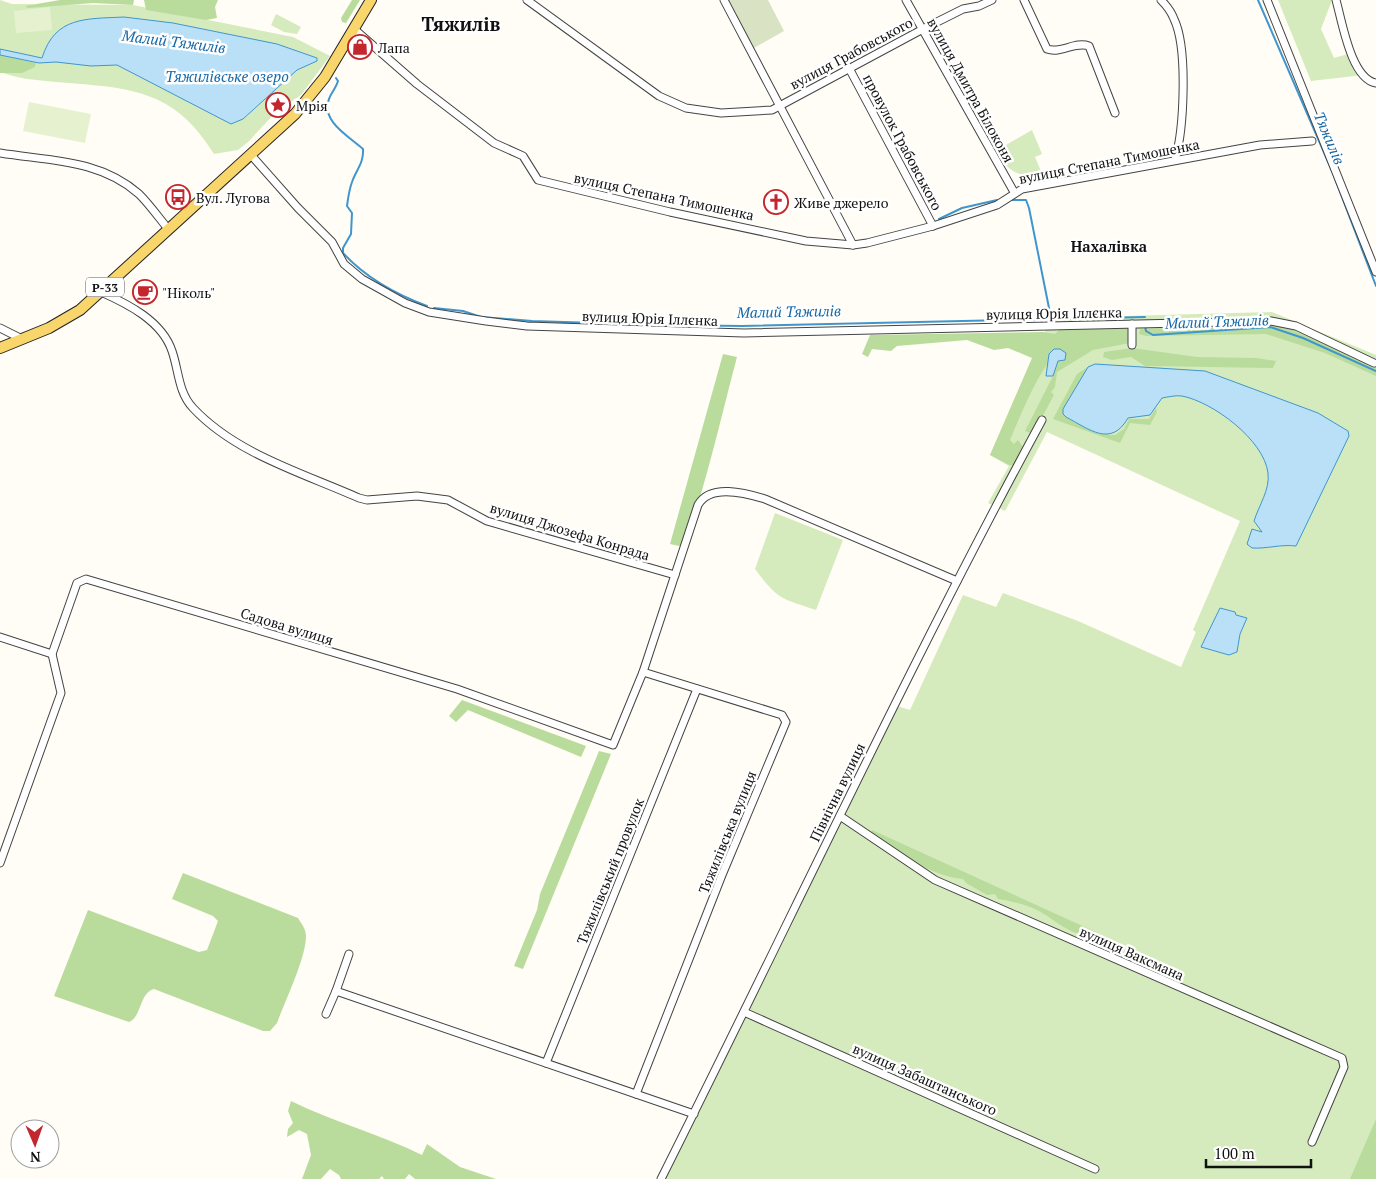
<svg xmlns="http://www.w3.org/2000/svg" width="1376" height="1179" viewBox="0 0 1376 1179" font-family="'PT Serif',serif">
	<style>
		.green { fill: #d5ebbd }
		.forest { fill: #b9dc9c }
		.cemetery { fill: #d9e3c4 }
		.pitch { fill: #e6f2cf }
		.water { fill: #b9e0f7; stroke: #3f96cf }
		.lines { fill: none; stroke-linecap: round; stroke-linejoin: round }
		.stream { stroke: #3f96cf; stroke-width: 2 }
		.street-casing { stroke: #444; stroke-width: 9 }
		.primary-casing { stroke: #222; stroke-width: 12 }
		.street { stroke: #fff; stroke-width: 7 }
		.primary { stroke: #f9d66b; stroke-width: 10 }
		.labels { text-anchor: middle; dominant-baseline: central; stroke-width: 5; stroke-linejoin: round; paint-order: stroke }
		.shield { fill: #fff; stroke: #585858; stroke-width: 1 }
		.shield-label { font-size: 12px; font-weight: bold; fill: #111 }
		.poi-label { font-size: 14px; fill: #111; stroke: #fff; text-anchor: start }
		.street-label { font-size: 14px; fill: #111; stroke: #fff }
		.water-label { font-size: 15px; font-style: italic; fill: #1768a6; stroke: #fff }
		.neighbourhood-label { font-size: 15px; font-weight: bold; fill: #111; stroke: #fff }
		.district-label { font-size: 19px; font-weight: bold; fill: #111; stroke: #fff }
	</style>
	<rect width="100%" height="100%" fill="#fffdf5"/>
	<g class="green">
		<path d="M0 0 12 4 133 5 293 37 330 56 301 95 277 111 248 142 238 150 214 154C173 87 127 88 56 82 36 80 19 79 0 72Z"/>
		<polygon points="1278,0 1332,0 1321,29 1334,58 1351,53 1363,75 1311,81"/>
		<polygon points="276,14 301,27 297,34 284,32 271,25"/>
		<path d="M1032 130 1042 154 1035 157 1043 176C1022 178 1003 172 999 149Z"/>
		<polygon points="1272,312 1376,355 1376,1179 661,1179 894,705 910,710 963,595 996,607 1003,593 1078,621 1181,667 1196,632 1193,630 1240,521 1047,432 1005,511 988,503 1009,466 990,455 1051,318"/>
		<path d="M775 513 843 540 816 610C781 598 778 600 755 569Z"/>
	</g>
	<g class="forest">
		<polygon points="60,0 134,0 133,5 93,3 28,8 25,6"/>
		<polygon points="144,0 218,0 215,7 217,18 206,20 146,10"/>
		<polygon points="352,0 360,0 346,23 342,22 341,18"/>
		<polygon points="0,55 36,63 35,67 22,73 0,73"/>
		<polygon points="1266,324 1288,328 1376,367 1376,376 1325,353 1266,334 1146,336 1139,334 1140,329"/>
		<path d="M1125 327 1130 332V343L1093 350 1057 372 1055 387 1051 392 1054 395 1033 434 1025 431 1053 376 1060 349H1054C1048 354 1050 359 1046 366 1031 389 1021 414 1010 440L1014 444 1018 440 1023 447 1014 465H1009L990 455 1032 358 1008 348 994 350 967 340 897 346 891 351 872 349 868 357 862 354 870 335 1043 332 1055 334 1060 329Z"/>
		<polygon points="1132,348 1197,357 1256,358 1276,361 1273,368 1145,366 1131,357 1112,360 1103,357 1104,352"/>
		<path d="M723 354 737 357C720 421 706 485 684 547L670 544Z"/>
		<polygon points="1088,367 1063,409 1066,417 1099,434 1115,435 1124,429 1129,419 1149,419 1156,408 1157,412 1150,425 1130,423 1120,443 1053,419 1077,374"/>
		<polygon points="462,700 586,746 581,757 468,710 456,722 449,716"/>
		<polygon points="599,751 611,754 523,969 514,966 537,910 540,894"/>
		<path d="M872 830 1098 933C1073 941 1056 919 1035 909 1024 904 1010 901 998 899L995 894 987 895 966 883 963 879C930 876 898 852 871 835Z"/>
		<path d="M183 873 298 918C301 923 306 929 306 936 306 958 285 1001 277 1023L270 1031H263L154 989C139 993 142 1017 129 1022L54 996 88 910 199 952 207 950 218 921 213 916 172 899Z"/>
		<path d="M291 1101C333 1122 380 1134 422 1155L427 1144 460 1167 496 1179H415L409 1174 405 1179H384L382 1176 379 1179H341L339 1175 330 1169 321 1179H302L311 1155 307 1134 299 1130 287 1137 288 1129 293 1123 288 1111Z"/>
		<polygon points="1376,1119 1376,1179 1350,1179"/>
	</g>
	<polygon class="cemetery" points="729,0 768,0 784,31 754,48"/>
	<g class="pitch">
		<polygon points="50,7 52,30 16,33 14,11"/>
		<polygon points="29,102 91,114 85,143 23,131"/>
	</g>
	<g class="water">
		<path d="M124 17 173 23 277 44 317 58V61L297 70 243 119 231 124 117 65 91 66 56 62 39 63 0 55V49L42 58C55 16 86 19 124 17Z"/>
		<polygon points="1054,349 1060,349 1066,353 1065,360 1058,361 1053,376 1046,376 1049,354"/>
		<path d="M1095 364 1205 371 1318 413 1348 431 1349 436 1296 546C1281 544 1267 549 1252 548L1247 544 1252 529 1262 532 1254 521C1259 505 1270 490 1268 473 1264 440 1213 402 1182 396 1176 395 1168 397 1162 398L1150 415 1128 418C1111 448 1089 429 1066 417L1063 414V409L1088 367Z"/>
		<polygon points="1220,608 1235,612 1236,615 1247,618 1240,634 1237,652 1229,655 1201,647"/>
	</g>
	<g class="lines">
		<g class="stream">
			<polyline points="1258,0 1332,171 1376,286"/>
			<path d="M336 78 338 81C336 88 331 93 329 99 320 121 350 137 363 149 364 163 356 170 352 182 349 190 348 199 347 206L352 213 351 234 343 248V253C366 278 395 294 427 306"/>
			<polyline points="1010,200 1026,200 1029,208 1051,318"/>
			<polyline points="939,219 962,208 997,200"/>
			<polyline points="434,308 463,311 481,317 532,321 660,325 742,326 1145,317"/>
			<polyline points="1145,326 1146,331 1153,335 1270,327 1303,338 1376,371"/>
		</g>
		<defs>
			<g id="street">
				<polyline points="527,0 659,96 686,108 721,113 772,110 923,29 963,9 979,6 992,0"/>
				<polyline points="724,0 853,245"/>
				<polyline points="906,0 1014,192"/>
				<path d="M1024 0 1047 49C1061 54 1075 41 1089 46L1115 113"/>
				<path d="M1161 0C1167 6 1171 11 1174 19 1188 48 1184 129 1175 160"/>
				<polyline points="1267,0 1376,272"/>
				<path d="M1336 0C1342 21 1351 79 1376 83"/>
				<polyline points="354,29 417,84 494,143 523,156 538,180 670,212 806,241 853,245 867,243 933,226 997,205 1022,189 1260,145 1312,141"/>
				<polyline points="850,70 933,226"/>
				<path d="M0 153C49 161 99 159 139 194 150 205 159 218 169 230"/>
				<polyline points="251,155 298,208 332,242 344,264 362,279 405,303 429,312 486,321 527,326 744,333 1271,321 1296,326 1374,363"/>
				<path d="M101 292C128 304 162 321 172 351 179 371 178 392 193 408 236 454 303 473 359 498L367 500 417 496 448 500 487 521 675 575"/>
				<polyline points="1132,324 1132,345"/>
				<polyline points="0,328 22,339"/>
				<path d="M0 637 52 654 77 583 86 579 457 689 613 745 643 672 698 505C710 483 746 493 765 499L957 581"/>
				<polyline points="840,816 935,880 1342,1058 1344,1067 1312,1142"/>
				<polyline points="0,863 61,693 52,654"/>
				<polyline points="336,991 349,954"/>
				<polyline points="744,1012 1095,1169"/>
				<polyline points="326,1014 336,991 694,1114"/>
				<polyline points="546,1063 697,689"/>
				<polyline points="636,1094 722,875 786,722 782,715 643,672"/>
				<path d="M661 1179C788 926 907 669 1042 420"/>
			</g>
			<polyline id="primary" points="0,348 49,328 80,310 295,114 325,77 371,0"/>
		</defs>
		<use href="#street" class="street-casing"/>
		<use href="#primary" class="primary-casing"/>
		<use href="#street" class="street"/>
		<use href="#primary" class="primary"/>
	</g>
	<defs>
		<symbol id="shop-ring" viewBox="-11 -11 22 22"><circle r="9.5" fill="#fff" stroke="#c4262e" stroke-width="1.5"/><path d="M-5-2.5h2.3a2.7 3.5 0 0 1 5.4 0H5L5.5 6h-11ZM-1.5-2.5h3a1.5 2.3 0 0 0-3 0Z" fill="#c4262e"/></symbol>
		<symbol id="sight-ring" viewBox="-11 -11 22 22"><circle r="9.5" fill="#fff" stroke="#c4262e" stroke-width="1.5"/><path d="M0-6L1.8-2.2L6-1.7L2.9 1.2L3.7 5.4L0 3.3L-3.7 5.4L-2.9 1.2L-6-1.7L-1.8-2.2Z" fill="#c4262e"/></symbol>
		<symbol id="bus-ring" viewBox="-11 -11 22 22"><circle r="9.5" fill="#fff" stroke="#c4262e" stroke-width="1.5"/><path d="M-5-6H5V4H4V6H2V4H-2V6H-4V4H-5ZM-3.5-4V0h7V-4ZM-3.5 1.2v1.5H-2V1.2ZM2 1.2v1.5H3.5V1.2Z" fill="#c4262e"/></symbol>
		<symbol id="church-ring" viewBox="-11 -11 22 22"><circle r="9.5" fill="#fff" stroke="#c4262e" stroke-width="1.5"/><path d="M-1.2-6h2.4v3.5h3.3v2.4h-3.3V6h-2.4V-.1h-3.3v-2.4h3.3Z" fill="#c4262e"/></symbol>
		<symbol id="cafe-ring" viewBox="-11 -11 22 22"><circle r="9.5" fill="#fff" stroke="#c4262e" stroke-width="1.5"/><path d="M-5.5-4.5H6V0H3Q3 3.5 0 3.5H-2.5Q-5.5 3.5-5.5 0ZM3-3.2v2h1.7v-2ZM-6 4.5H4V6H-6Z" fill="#c4262e"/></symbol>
	</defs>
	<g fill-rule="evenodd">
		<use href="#shop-ring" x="346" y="33" width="28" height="28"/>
		<use href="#sight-ring" x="264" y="91" width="28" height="28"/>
		<use href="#bus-ring" x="164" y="183" width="28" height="28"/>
		<use href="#church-ring" x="762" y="188" width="28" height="28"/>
		<use href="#cafe-ring" x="131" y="278" width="28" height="28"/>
	</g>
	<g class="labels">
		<rect class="shield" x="86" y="277.5" width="38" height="19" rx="4"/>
		<g class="shield-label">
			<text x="105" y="287">Р-33</text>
		</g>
		<g class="poi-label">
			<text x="378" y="47">Лапа</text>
			<text x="296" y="105">Мрія</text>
			<text x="196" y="197">Вул. Лугова</text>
			<text x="794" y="202">Живе джерело</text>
			<text x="162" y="292">"Ніколь"</text>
		</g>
		<g class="street-label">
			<text transform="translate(851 53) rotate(-28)">вулиця Грабовського</text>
			<text transform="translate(971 90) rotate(61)">вулиця Дмитра Білоконя</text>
			<text transform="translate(903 142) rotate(62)">провулок Грабовського</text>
			<text transform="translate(1109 161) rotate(-11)">вулиця Степана Тимошенка</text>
			<text transform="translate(664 196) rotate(12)">вулиця Степана Тимошенка</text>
			<text transform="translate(1054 313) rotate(-1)">вулиця Юрія Іллєнка</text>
			<text transform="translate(650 318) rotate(2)">вулиця Юрія Іллєнка</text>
			<text transform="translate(570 531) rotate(17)">вулиця Джозефа Конрада</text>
			<text transform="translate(287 626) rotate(17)">Садова вулиця</text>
			<text transform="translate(837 792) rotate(-64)">Північна вулиця</text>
			<text transform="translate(727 832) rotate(-68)">Тяжилівська вулиця</text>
			<text transform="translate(610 871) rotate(-68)">Тяжилівський провулок</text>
			<text transform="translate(1132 953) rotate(24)">вулиця Ваксмана</text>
			<text transform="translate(925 1079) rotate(24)">вулиця Забаштанського</text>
		</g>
		<g class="water-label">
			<text transform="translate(174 41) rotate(7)">Малий Тяжилів</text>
			<text x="227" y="76">Тяжилівське озеро</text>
			<text transform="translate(1330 138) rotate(67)">Тяжилів</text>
			<text transform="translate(789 311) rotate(-1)">Малий Тяжилів</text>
			<text transform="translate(1217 321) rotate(-2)">Малий Тяжилів</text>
		</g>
		<g class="neighbourhood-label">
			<text x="1109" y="246">Нахалівка</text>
		</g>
		<g class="district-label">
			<text x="461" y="23">Тяжилів</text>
		</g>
	</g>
	<g transform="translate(35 1144) rotate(178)"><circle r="24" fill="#ffffff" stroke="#a0a0a0"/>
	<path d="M0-4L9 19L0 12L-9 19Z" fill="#c4262e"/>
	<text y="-8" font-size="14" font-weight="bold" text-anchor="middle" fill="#111111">N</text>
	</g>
	<path d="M1206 1159v8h105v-8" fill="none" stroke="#111111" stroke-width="2.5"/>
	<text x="1214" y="1159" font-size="15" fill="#111111" stroke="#ffffff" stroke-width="4" paint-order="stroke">100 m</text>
</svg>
